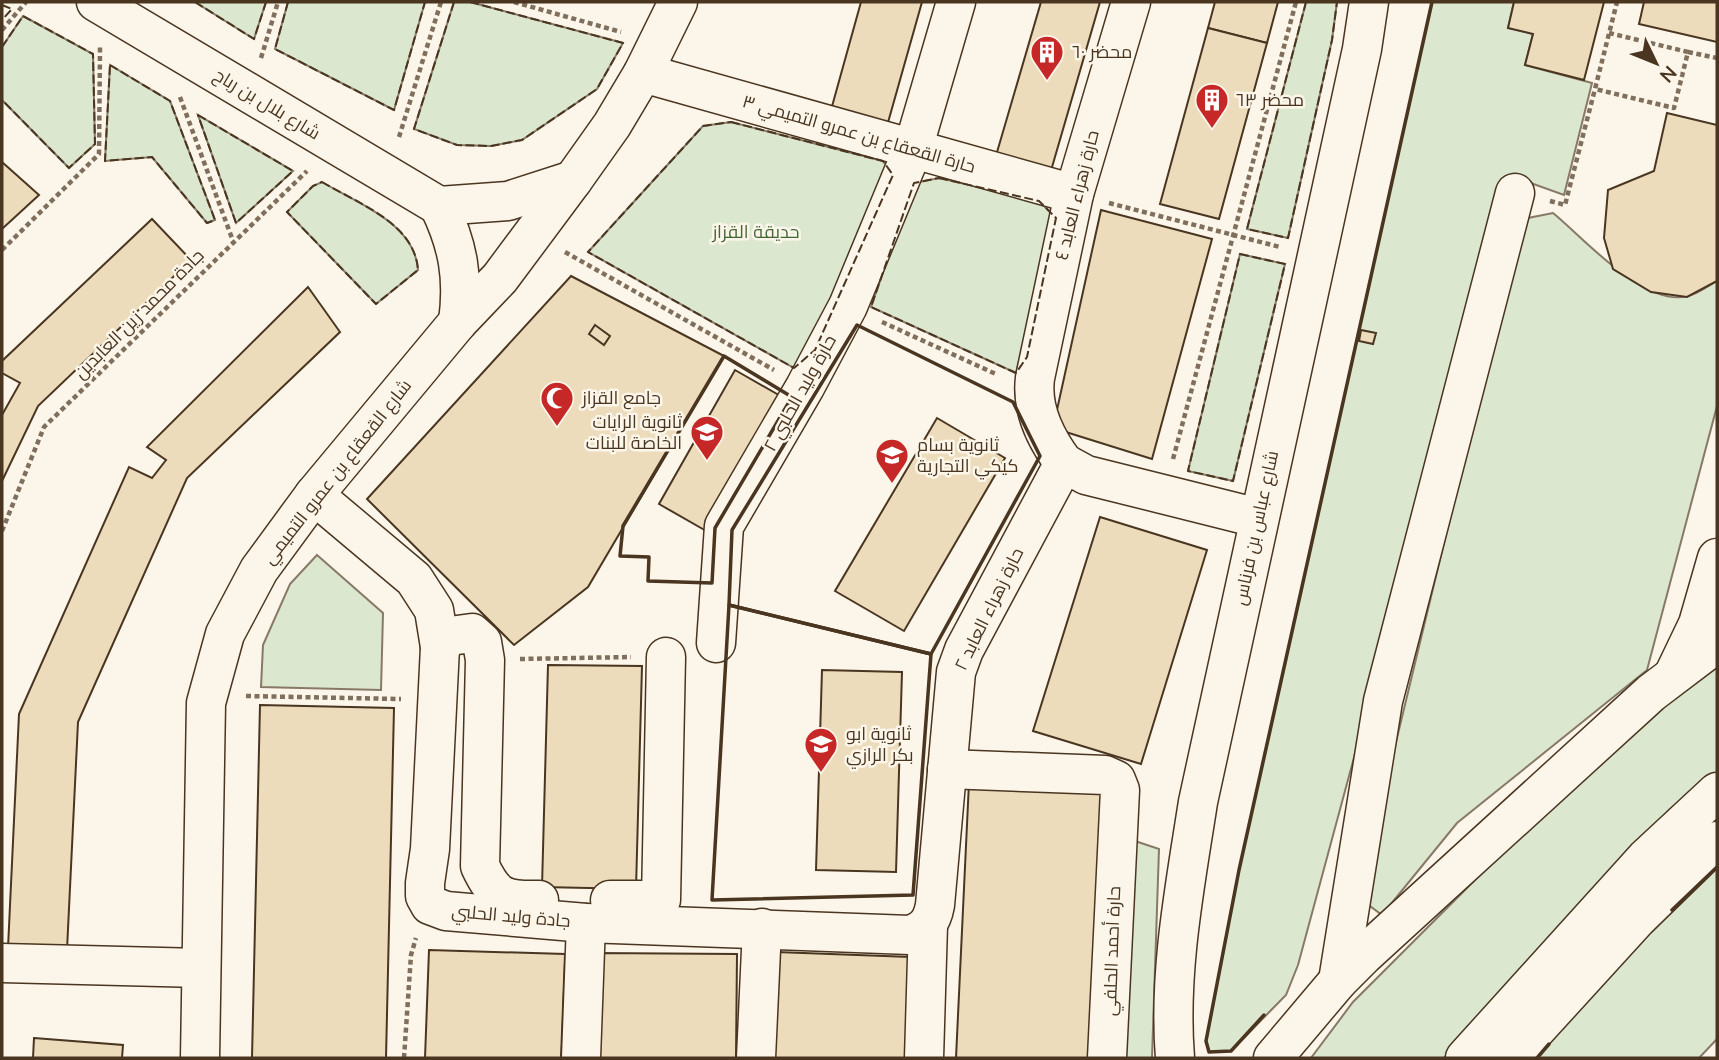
<svg xmlns="http://www.w3.org/2000/svg" width="1719" height="1060" viewBox="0 0 1719 1060" font-family="'Nunito Sans',Cairo,sans-serif">
	<style>
		.green { fill: #dce7d0; stroke: #887966; stroke-width: 2 }
		.building { fill: #ecdcbc; stroke: #4a3520; stroke-width: 2 }
		.lines { fill: none; stroke-linecap: round; stroke-linejoin: round }
		.minor-casing { stroke: #4a3520; stroke-width: 41 }
		.major-casing { stroke: #4a3520; stroke-width: 41 }
		.path { stroke: #7f6f5c; stroke-width: 4.5; stroke-dasharray: 5 3.5; stroke-linecap: butt }
		.minor { stroke: #fbf6e9; stroke-width: 38 }
		.major { stroke: #fbf6e9; stroke-width: 38 }
		.fence { stroke: #4a3520; stroke-width: 2; stroke-dasharray: 9 3.5; stroke-linecap: butt }
		.wall { stroke: #4a3520; stroke-width: 3.5 }
		.labels { text-anchor: middle; dominant-baseline: central; stroke-width: 5; stroke-linejoin: round; paint-order: stroke }
		.poi-label { font-size: 18px; fill: #4a3520; stroke: #fbf6e9; text-anchor: start }
		.street-label { font-size: 18px; fill: #4a3520; stroke: #fbf6e9 }
		.park-label { font-size: 18px; fill: #436837; stroke: #fbf6e9 }
	</style>
	<rect width="100%" height="100%" fill="#fbf6e9"/>
	<g class="green">
		<polygon points="195,2 266,2 254,39"/>
		<polygon points="288,2 425,2 394,110 275,49"/>
		<polygon points="454,2 470,2 623,43 597,89 522,140 491,146 457,145 414,129"/>
		<polygon points="1306,2 1337,2 1332,40 1288,238 1247,229"/>
		<polygon points="1432,2 1514,2 1508,28 1533,34 1525,65 1592,83 1564,195 1511,176 1298,965 1286,995 1231,1051 1209,1052 1206,1041 1239,870"/>
		<polygon points="23,16 93,54 95,144 69,168 2,100 2,47"/>
		<polygon points="110,65 170,101 215,220 207,223 152,157 105,161"/>
		<polygon points="198,115 293,171 236,223"/>
		<polygon points="731,122 883,161 893,175 842,294 794,368 588,252 703,126"/>
		<polygon points="939,178 1039,201 1056,218 1016,373 871,307 914,183"/>
		<path d="M322 182C357 203 415 223 418 270L376 304 287 212 313 186Z"/>
		<path d="M1553 213C1584 238 1644 308 1688 296 1698 294 1708 286 1717 281V406L1647 670 1457 823 1382 915 1362 900 1382 800 1520 228 1528 218Z"/>
		<polygon points="1240,254 1285,264 1233,481 1188,471"/>
		<polygon points="317,555 383,613 381,690 261,687 263,645 290,584"/>
		<polygon points="1717,663 1717,774 1669,810 1444,1058 1311,1058 1353,1002 1489,866 1594,765"/>
		<polygon points="1132,840 1159,849 1152,1058 1117,1058"/>
		<polygon points="1717,867 1717,1039 1699,1058 1537,1058 1595,984"/>
	</g>
	<g class="building">
		<polygon points="861,2 922,2 887,126 831,110"/>
		<polygon points="1041,2 1100,2 1050,174 995,159"/>
		<polygon points="1215,2 1278,2 1267,43 1208,28"/>
		<polygon points="1514,2 1604,2 1584,80 1525,65 1533,34 1508,28"/>
		<polygon points="1644,2 1717,2 1717,42 1639,24"/>
		<polygon points="1208,28 1267,43 1219,219 1160,204"/>
		<polygon points="1667,113 1717,125 1717,281 1687,297 1651,292 1613,269 1604,238 1608,190 1654,171"/>
		<polygon points="2,162 39,195 2,229"/>
		<polygon points="1101,210 1212,239 1152,459 1053,428"/>
		<polygon points="152,219 191,260 38,406 2,481 2,415 20,383 2,373 2,361"/>
		<polygon points="571,276 724,356 588,587 514,645 367,499"/>
		<polygon points="308,287 340,332 187,478 78,722 67,950 8,948 19,714 129,467 152,478 166,460 147,447"/>
		<polygon points="595,325 610,336 604,345 589,334"/>
		<polygon points="1361,330 1376,333 1373,344 1359,341"/>
		<polygon points="735,370 784,398 708,532 659,504"/>
		<polygon points="937,418 1005,458 904,631 835,591"/>
		<polygon points="1100,517 1207,550 1141,764 1033,731"/>
		<polygon points="548,665 642,666 636,889 542,887"/>
		<polygon points="822,670 902,672 896,872 816,870"/>
		<polygon points="260,705 394,708 386,1058 252,1058"/>
		<polygon points="969,782 1110,788 1097,1058 956,1058"/>
		<polygon points="429,950 565,954 561,1058 425,1058"/>
		<polygon points="776,952 911,957 906,1058 771,1058"/>
		<polygon points="595,953 737,954 736,1058 594,1058"/>
		<polygon points="34,1038 123,1045 122,1058 33,1058"/>
	</g>
	<g class="lines">
		<defs>
			<g id="minor">
				<polyline points="643,73 1074,194"/>
				<polyline points="1064,463 1086,475 1258,518"/>
				<path d="M314 495 414 579 434 610 440 647 430 849 425 883V896L430 905 446 911 586 923 910 935C925 930 932 922 935 905L956 672 964 650 1064 463C1046 439 1031 409 1035 378L1074 194 1131 2"/>
				<polyline points="716,643 724,526 805,387 848,306 913,149 956,2"/>
				<path d="M440 647 450 636 472 633 482 642 485 660 480 866C495 898 505 901 539 900"/>
				<polyline points="1675,672 1698,624 1717,558"/>
				<polyline points="947,769 1105,775 1116,780 1120,790 1107,1058"/>
				<polyline points="610,900 661,900 666,657"/>
				<polyline points="2,963 201,968"/>
				<polyline points="1338,981 1383,701 1515,193"/>
				<polyline points="581,1058 586,923"/>
				<polyline points="756,1058 762,928"/>
				<polyline points="924,1058 928,925"/>
				<polyline points="1273,1058 1338,981 1364,955 1651,693 1717,643"/>
			</g>
			<g id="major">
				<polyline points="96,2 439,206 508,201 573,180"/>
				<path d="M439 206C458 245 464 278 458 322"/>
				<polyline points="200,1058 206,703 225,634 259,570 314,495 458,322 500,278 573,180 612,125 643,73 678,2"/>
				<path d="M1175 1058C1168 973 1185 886 1198 802L1362 49 1369 2"/>
				<polyline points="1465,1058 1646,858 1717,792"/>
				<polyline points="1510,1058 1637,919 1717,841"/>
			</g>
		</defs>
		<use href="#minor" class="minor-casing"/>
		<use href="#major" class="major-casing"/>
		<g class="path">
			<polyline points="514,2 621,32"/>
			<polyline points="2,30 26,2"/>
			<polyline points="1609,33 1688,52 1674,108 1595,89 1617,2"/>
			<polyline points="1688,52 1717,58"/>
			<polyline points="261,58 278,2"/>
			<polyline points="180,97 233,241"/>
			<polyline points="399,137 441,2"/>
			<polyline points="1550,201 1565,205 1595,89"/>
			<polyline points="1109,203 1280,247"/>
			<polyline points="2,250 99,154 100,47"/>
			<polyline points="565,252 774,370"/>
			<polyline points="882,322 998,375"/>
			<polyline points="1173,459 1296,2"/>
			<polyline points="2,531 44,427 307,171"/>
			<polyline points="520,659 631,657"/>
			<polyline points="246,696 401,699"/>
			<polyline points="404,1058 411,955 416,938"/>
		</g>
		<use href="#minor" class="minor"/>
		<use href="#major" class="major"/>
		<g class="fence">
			<polyline points="195,2 254,39 266,2"/>
			<polyline points="288,2 275,49 394,110 425,2"/>
			<polyline points="454,2 414,129 457,145 491,146 522,140 597,89 623,43 470,2"/>
			<polyline points="1306,2 1247,229 1288,238 1332,40 1337,2"/>
			<polyline points="2,5 12,9 2,20"/>
			<polyline points="2,47 23,16 93,54 95,144 69,168 2,100"/>
			<polygon points="110,65 170,101 215,220 207,223 152,157 105,161"/>
			<polygon points="198,115 293,171 236,223"/>
			<polygon points="731,122 883,161 893,175 815,350 794,368 588,252 703,126"/>
			<polygon points="939,178 1039,201 1056,218 1027,357 1016,373 871,307 914,183"/>
			<path d="M322 182C357 203 415 223 418 270L376 304 287 212 313 186Z"/>
			<polygon points="1240,254 1285,264 1233,481 1188,471"/>
		</g>
		<g class="wall">
			<polygon points="857,325 1013,402 1040,456 931,654 729,605 732,530"/>
			<polygon points="724,356 792,397 715,528 712,583 648,581 649,557 620,556 623,526"/>
			<polygon points="729,605 931,654 913,895 712,900"/>
			<polyline points="1672,910 1717,867"/>
			<polyline points="1264,1015 1231,1051 1209,1052 1206,1041 1239,870 1432,2"/>
			<polyline points="1537,1058 1549,1044"/>
		</g>
	</g>
	<defs>
		<symbol id="building-pin" viewBox="-11 -11 22 30"><path d="M0 17L-7.5 6A9.5 9.5 0 1 1 7.5 6Z" fill="#c62828" stroke="#fbf6e9"/><path d="M-4-6H4V6H1V3H-1V6H-4ZM-2.5-4.3h1.7v1.8h-1.7ZM.8-4.3h1.7v1.8H.8ZM-2.5-1h1.7V.8h-1.7ZM.8-1h1.7V.8H.8Z" fill="#fff"/></symbol>
		<symbol id="mosque-pin" viewBox="-11 -11 22 30"><path d="M0 17L-7.5 6A9.5 9.5 0 1 1 7.5 6Z" fill="#c62828" stroke="#fbf6e9"/><path d="M3.5-4.9A6 6 0 1 0 3.5 4.9A5 5 0 1 1 3.5-4.9Z" fill="#fff"/></symbol>
		<symbol id="school-pin" viewBox="-11 -11 22 30"><path d="M0 17L-7.5 6A9.5 9.5 0 1 1 7.5 6Z" fill="#c62828" stroke="#fbf6e9"/><path d="M0-5L7-2L0 1L-7-2ZM-4 1L0 2.5L4 1V4Q0 6-4 4Z" fill="#fff"/></symbol>
	</defs>
	<g fill-rule="evenodd">
		<use href="#building-pin" x="1028" y="33" width="38" height="52"/>
		<use href="#building-pin" x="1193" y="81" width="38" height="52"/>
		<use href="#mosque-pin" x="538" y="379" width="38" height="52"/>
		<use href="#school-pin" x="688" y="413" width="38" height="52"/>
		<use href="#school-pin" x="873" y="436" width="38" height="52"/>
		<use href="#school-pin" x="802" y="725" width="38" height="52"/>
	</g>
	<g class="labels">
		<g class="poi-label">
			<text x="1072" y="52">محضر ٦٠</text>
			<text x="1236" y="100">محضر ٦٣</text>
			<text x="582" y="398">جامع القزاز</text>
			<text x="682" y="422" text-anchor="end">ثانوية الرايات<tspan x="682" dy="21">الخاصة للبنات</tspan></text>
			<text x="917" y="445">ثانوية بسام<tspan x="917" dy="21">كيكي التجارية</tspan></text>
			<text x="846" y="734">ثانوية ابو<tspan x="846" dy="21">بكر الرازي</tspan></text>
		</g>
		<g class="street-label">
			<text transform="translate(267 104) rotate(31)">شارع بلال بن رباح</text>
			<text transform="translate(859 134) rotate(16)">حارة القعقاع بن عمرو التميمي ٣</text>
			<text transform="translate(1077 195) rotate(-76)">حارة زهراء العابد ٤</text>
			<text transform="translate(139 314) rotate(-45)">جادة محمد زين العابدين</text>
			<text transform="translate(800 393) rotate(-61)">حارة وليد الحلبي ٢</text>
			<text transform="translate(337 472) rotate(-52)">شارع القعقاع بن عمرو التميمي</text>
			<text transform="translate(1256 528) rotate(-78)">شارع عباس بن فرناس</text>
			<text transform="translate(989 609) rotate(-64)">حارة زهراء العابد ٢</text>
			<text transform="translate(511 916) rotate(5)">جادة وليد الحلبي</text>
			<text transform="translate(1112 951) rotate(-88)">حارة أحمد الحلفي</text>
		</g>
		<g class="park-label">
			<text x="756" y="232">حديقة القزاز</text>
		</g>
	</g>
	<rect width="1719" height="1060" fill="none" stroke="#4a3520" stroke-width="7"/>
	<g transform="translate(1656 63) rotate(133)" stroke="#fbf6e9" stroke-width="5" paint-order="stroke">
	<path d="M0-5L12 26L0 18L-12 26Z" fill="#4a3520"/>
	<text y="-10" font-size="19" font-weight="bold" text-anchor="middle" fill="#4a3520">N</text>
	</g>
</svg>
